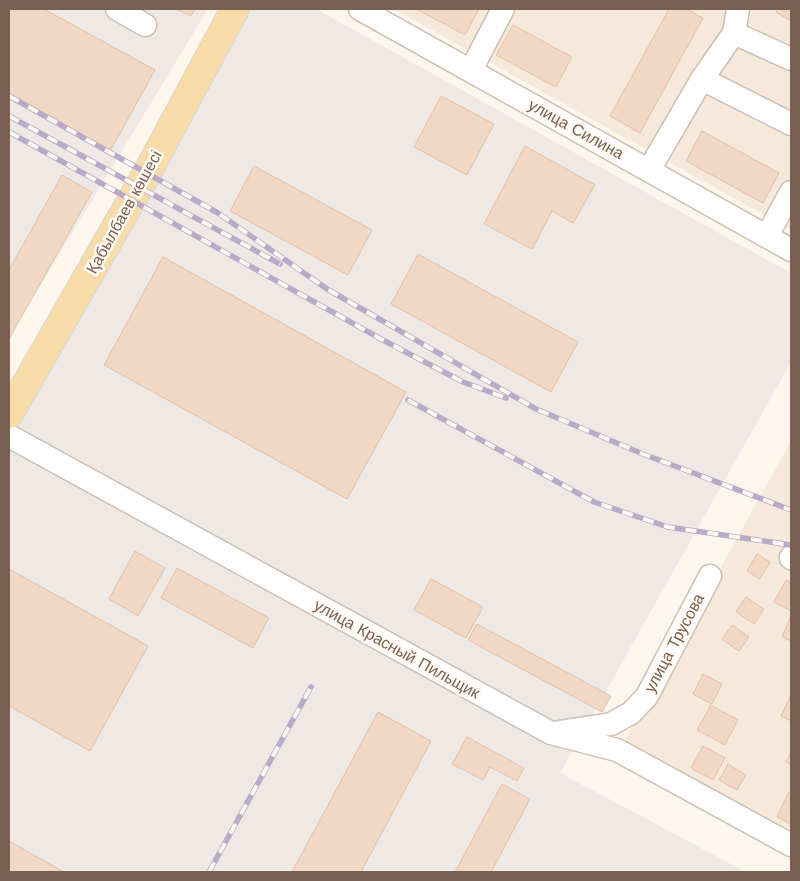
<svg xmlns="http://www.w3.org/2000/svg" width="800" height="881" viewBox="0 0 800 881" font-family="'Work Sans',sans-serif">
	<style>
		.residential { fill: #f4e9db }
		.industrial { fill: #eee9e4 }
		.building { fill: #f1d8c5; stroke: #e3bfa6 }
		.lines { fill: none; stroke-linecap: round; stroke-linejoin: round }
		.minor-casing { stroke: #cfbfb1; stroke-width: 25 }
		.major-casing { stroke: #dcd5d1; stroke-width: 30 }
		.minor { stroke: #fff; stroke-width: 22 }
		.major { stroke: #f7dca9; stroke-width: 28 }
		.rail-casing { stroke: #baa9c7; stroke-width: 5.5 }
		.rail { stroke: #fefaf3; stroke-width: 4; stroke-dasharray: 11; stroke-linecap: butt }
		.labels { text-anchor: middle; dominant-baseline: central; stroke-width: 5; stroke-linejoin: round; paint-order: stroke }
		.street-label { font-size: 16px; fill: #785f4f; stroke: #fefaf3 }
	</style>
	<rect width="100%" height="100%" fill="#fcf7ed"/>
	<g class="residential">
		<polygon points="394,9 791,9 791,230"/>
		<polygon points="791,441 791,830 621,747"/>
	</g>
	<g class="industrial">
		<polygon points="9,9 208,9 9,337"/>
		<polygon points="243,9 316,9 791,273 791,362 560,773 746,872 9,872 9,432"/>
	</g>
	<g class="building">
		<polygon points="9,9 44,9 155,70 109,153 9,96"/>
		<polygon points="176,9 195,9 191,16"/>
		<polygon points="416,9 479,9 465,35"/>
		<polygon points="669,9 687,9 703,18 640,133 610,116"/>
		<polygon points="778,9 791,9 791,21 776,12"/>
		<polygon points="513,25 572,57 556,87 496,55"/>
		<polygon points="441,96 494,124 467,175 414,147"/>
		<polygon points="702,131 779,173 763,203 686,161"/>
		<polygon points="525,146 595,185 573,223 552,211 532,249 484,224"/>
		<polygon points="254,166 372,230 348,275 230,211"/>
		<polygon points="62,175 92,192 9,339 9,270"/>
		<polygon points="418,254 578,342 551,392 391,304"/>
		<polygon points="163,257 406,392 347,499 104,365"/>
		<polygon points="135,551 165,568 138,616 109,599"/>
		<polygon points="757,554 770,562 760,579 747,571"/>
		<polygon points="177,568 269,618 253,648 161,598"/>
		<polygon points="9,569 148,646 90,751 9,706"/>
		<polygon points="431,579 483,607 466,638 414,610"/>
		<polygon points="786,580 791,583 791,611 774,602"/>
		<polygon points="746,597 764,609 754,624 736,612"/>
		<polygon points="791,616 791,641 782,637"/>
		<polygon points="477,624 611,696 602,712 468,640"/>
		<polygon points="732,625 749,637 739,651 722,639"/>
		<polygon points="703,674 722,684 712,704 693,694"/>
		<polygon points="791,695 791,721 781,716"/>
		<polygon points="711,705 738,720 725,745 697,730"/>
		<polygon points="378,712 431,741 361,872 292,872"/>
		<polygon points="467,737 524,768 517,781 490,767 483,780 452,764"/>
		<polygon points="703,746 725,758 713,780 691,768"/>
		<polygon points="791,753 791,764 786,762"/>
		<polygon points="728,764 746,775 737,790 719,780"/>
		<polygon points="502,784 530,799 491,872 455,872"/>
		<polygon points="789,792 791,793 791,824 777,817"/>
		<polygon points="9,841 64,872 9,872"/>
	</g>
	<g class="lines">
		<defs>
			<g id="minor">
				<polyline points="117,9 145,25"/>
				<polyline points="360,9 791,250"/>
				<polyline points="734,33 791,59"/>
				<polyline points="471,70 503,9"/>
				<polyline points="702,79 791,124"/>
				<polyline points="649,170 702,79 734,33 738,9"/>
				<polyline points="767,236 791,192"/>
				<polyline points="9,436 551,733 617,750 791,845"/>
				<polyline points="791,557 791,558"/>
				<polyline points="559,732 611,724 631,713 647,696 710,576"/>
			</g>
			<polyline id="major" points="9,414 147,173 235,9"/>
		</defs>
		<use href="#minor" class="minor-casing"/>
		<use href="#major" class="major-casing"/>
		<use href="#minor" class="minor"/>
		<use href="#major" class="major"/>
		<defs>
			<g id="rail">
				<polyline points="9,96 218,213 327,289 536,409 643,454 791,510"/>
				<polyline points="9,116 280,264"/>
				<polyline points="9,132 381,339 463,382 506,398"/>
				<polyline points="408,400 594,502 668,527 791,545"/>
				<polyline points="209,872 311,687"/>
			</g>
		</defs>
		<use href="#rail" class="rail-casing"/>
		<use href="#rail" class="rail"/>
	</g>
	<g class="labels">
		<g class="street-label">
			<text transform="translate(576 129) rotate(29)">улица Силина</text>
			<text transform="translate(124 212) rotate(-61)">Қабылбаев көшесі</text>
			<text transform="translate(674 643) rotate(-62)">улица Трусова</text>
			<text transform="translate(397 649) rotate(29)">улица Красный Пильщик</text>
		</g>
	</g>
	<rect width="800" height="881" fill="none" stroke="#785f4f" stroke-width="20"/>
</svg>
